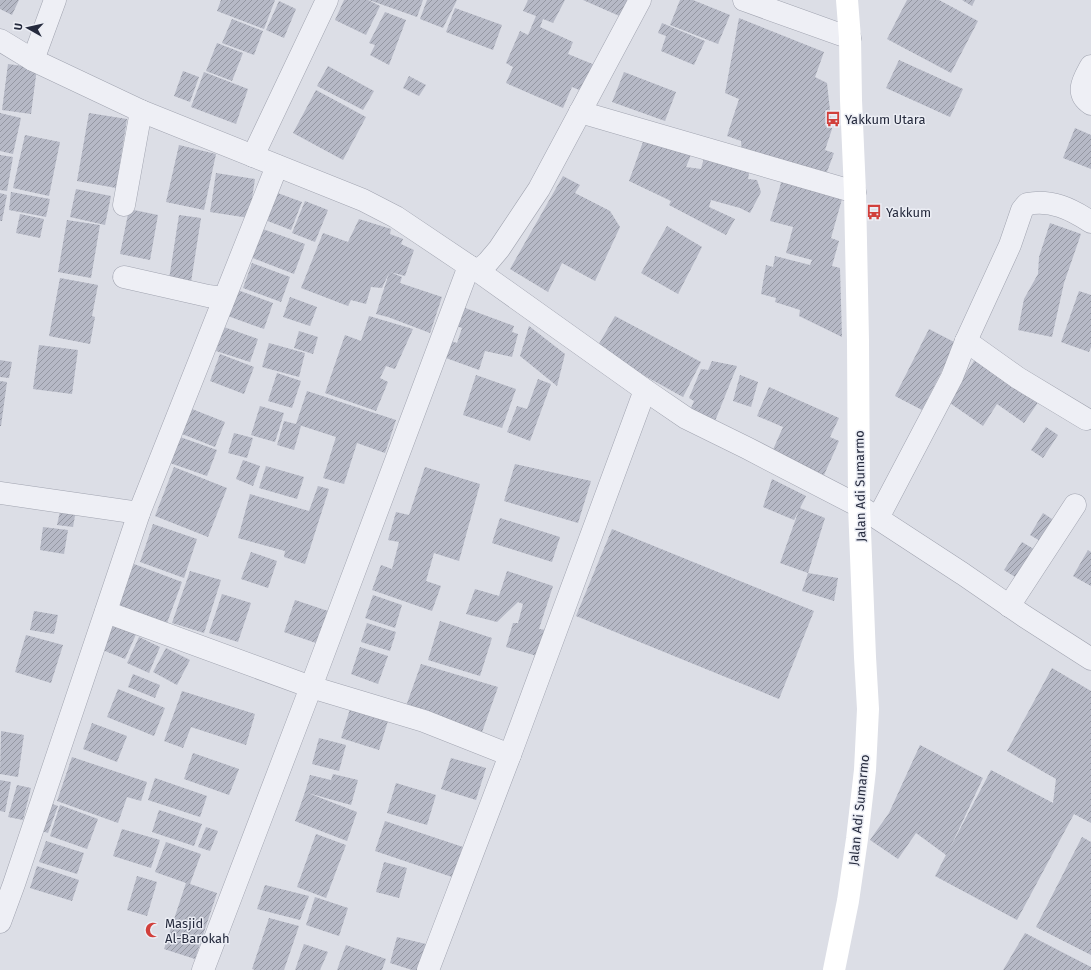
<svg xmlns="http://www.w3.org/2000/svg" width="1091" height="970" viewBox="0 0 1091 970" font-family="'Fira Sans',sans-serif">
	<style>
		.building { fill: url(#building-hatch) }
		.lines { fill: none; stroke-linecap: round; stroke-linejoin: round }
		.street-casing { stroke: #a1a4b0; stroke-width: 23 }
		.street { stroke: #eeeff5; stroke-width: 22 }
		.secondary { stroke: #fff; stroke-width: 22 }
		.labels { text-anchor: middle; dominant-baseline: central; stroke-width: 3; stroke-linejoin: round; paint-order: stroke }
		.poi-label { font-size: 13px; fill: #252a3d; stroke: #ebedf4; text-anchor: start }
		.street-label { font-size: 13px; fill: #252a3d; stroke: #ebedf4 }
	</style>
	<defs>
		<pattern id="building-hatch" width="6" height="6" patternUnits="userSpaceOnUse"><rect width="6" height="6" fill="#b6b9c6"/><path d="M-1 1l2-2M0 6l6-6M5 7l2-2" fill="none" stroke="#9497a2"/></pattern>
	</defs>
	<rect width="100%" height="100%" fill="#dcdee6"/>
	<g class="building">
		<polygon points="0,0 19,0 12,15 0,9"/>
		<polygon points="221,0 275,0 264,29 217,11"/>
		<polygon points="344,0 368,0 380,6 366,35 335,20"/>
		<polygon points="369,0 423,0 417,17"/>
		<polygon points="427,0 457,0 443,28 420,19"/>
		<polygon points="528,0 565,0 553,23 543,19 540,27 573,42 568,54 595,65 584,92 572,87 563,108 506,83 513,67 506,63 520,31 528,35 536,16 523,11"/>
		<polygon points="583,0 632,0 624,18"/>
		<polygon points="680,0 693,0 730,15 718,44 670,25"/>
		<polygon points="907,0 939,0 978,21 951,73 887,39"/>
		<polygon points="962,0 975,0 972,6"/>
		<polygon points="279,1 296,9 284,38 266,30"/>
		<polygon points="455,8 502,25 493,50 446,32"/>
		<polygon points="385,12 406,20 389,65 370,55 375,45 369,43"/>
		<polygon points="739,18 824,52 815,77 827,83 832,129 825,150 834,153 824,180 742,154 741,141 727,136 739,99 725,93"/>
		<polygon points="232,19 263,31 254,55 222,43"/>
		<polygon points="662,23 705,41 694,65 661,51 666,36 658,33"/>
		<polygon points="217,43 243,53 232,81 206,71"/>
		<polygon points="899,60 963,89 950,117 886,88"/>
		<polygon points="8,64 37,68 31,114 2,110"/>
		<polygon points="328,66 374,91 363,110 317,86"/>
		<polygon points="183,71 199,77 190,102 174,96"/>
		<polygon points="204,72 248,89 236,124 191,107"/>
		<polygon points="624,72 676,92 665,121 612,102"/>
		<polygon points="409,76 426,85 419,96 403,88"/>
		<polygon points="316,90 366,117 343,160 293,133"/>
		<polygon points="0,113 21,118 13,154 0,151"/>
		<polygon points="89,113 127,119 116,188 77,181"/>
		<polygon points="1075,128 1091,135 1091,169 1063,158"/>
		<polygon points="25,135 60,142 49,196 13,188"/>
		<polygon points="644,139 693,150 686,167 701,169 705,154 750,168 748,179 757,180 761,192 750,213 740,208 711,200 709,207 735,219 726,235 669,205 671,201 629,181"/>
		<polygon points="179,145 216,154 204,210 166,202"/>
		<polygon points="0,155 13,157 7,191 0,190"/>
		<polygon points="216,173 255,179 249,218 210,212"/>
		<polygon points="563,176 580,185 575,193 610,211 620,227 595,281 562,263 548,292 510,269"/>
		<polygon points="783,176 844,192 831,238 839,241 832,266 840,268 842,337 799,316 800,310 775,302 776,298 761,294 766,265 773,267 775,256 810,265 812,260 786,253 793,227 770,221"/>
		<polygon points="76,189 111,196 105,225 70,217"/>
		<polygon points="11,192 50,199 46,217 9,210"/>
		<polygon points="275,192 302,202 291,230 265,220"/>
		<polygon points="0,193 7,195 2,221 0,221"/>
		<polygon points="305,201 328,210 315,242 292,233"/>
		<polygon points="129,209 158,215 150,260 120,254"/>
		<polygon points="20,214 44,219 40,238 16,233"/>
		<polygon points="179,215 201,218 191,282 169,279"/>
		<polygon points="359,219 391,229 390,234 403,239 401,244 414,250 405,276 390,272 402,277 400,283 442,297 430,333 388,317 376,314 389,273 382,288 371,287 366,304 351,300 348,306 301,288 323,233 348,242"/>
		<polygon points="67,220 100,225 91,278 58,272"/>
		<polygon points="1050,223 1081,234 1064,283 1052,337 1018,330 1024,299 1038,274 1039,257"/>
		<polygon points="667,226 702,247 678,294 641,273"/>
		<polygon points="260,228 305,244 294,274 250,257"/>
		<polygon points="252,263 290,277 281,302 243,288"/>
		<polygon points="60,278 98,285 92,316 95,317 90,344 49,336"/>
		<polygon points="235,289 273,303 264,329 225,315"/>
		<polygon points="1079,291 1091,295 1091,347 1089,352 1061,342"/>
		<polygon points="290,297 317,307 310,326 283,317"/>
		<polygon points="460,306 514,326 512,332 518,334 512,357 485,351 479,370 446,358 451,341 457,343 462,328 454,325"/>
		<polygon points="369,316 413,329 395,369 386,366 380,378 388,382 376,411 325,393 345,335 361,341"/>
		<polygon points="615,316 701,362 683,397 596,349"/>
		<polygon points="529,326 565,354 557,386 520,356"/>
		<polygon points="224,327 258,339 250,362 216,351"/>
		<polygon points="929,329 956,343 922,410 895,396"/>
		<polygon points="299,331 318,337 313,354 294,348"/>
		<polygon points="269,343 305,353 299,377 262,367"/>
		<polygon points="39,345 78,350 72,394 33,389"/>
		<polygon points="220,354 254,367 244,394 210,381"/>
		<polygon points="976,358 1039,401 1024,423 997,404 983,426 947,401"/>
		<polygon points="0,360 12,362 9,378 0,377"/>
		<polygon points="712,361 737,366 713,426 688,415 694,401 689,398 701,369 708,370"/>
		<polygon points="277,373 301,381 292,408 268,401"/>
		<polygon points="476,375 516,389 502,428 463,415"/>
		<polygon points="740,375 758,382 751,407 733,401"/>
		<polygon points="538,379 551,384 530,441 507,432 517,406 527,409"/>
		<polygon points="0,381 7,382 1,426 0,426"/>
		<polygon points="769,387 839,418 830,437 839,441 824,475 772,452 783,427 757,416"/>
		<polygon points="307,391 396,420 385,453 357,443 344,484 323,478 336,437 296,424 301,426 294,450 277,445 284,421 296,424"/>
		<polygon points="260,406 284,413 275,442 251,435"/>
		<polygon points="192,409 225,422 215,447 182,434"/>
		<polygon points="1046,427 1058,435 1043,458 1031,450"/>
		<polygon points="234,433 253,438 247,458 228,453"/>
		<polygon points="180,437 217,450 207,476 170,463"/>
		<polygon points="243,460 260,466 253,486 236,479"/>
		<polygon points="515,464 591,481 578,523 504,501"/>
		<polygon points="266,466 304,477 297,499 259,488"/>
		<polygon points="174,467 227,488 208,537 155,516"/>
		<polygon points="425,467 480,484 459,561 434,553 426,581 441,586 432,611 372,590 381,565 392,569 399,542 388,540 396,512 409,515"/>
		<polygon points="772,479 806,496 800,508 825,518 808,573 780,563 799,510 794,520 763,507"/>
		<polygon points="318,486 329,489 305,564 284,557 285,551 238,538 250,494 309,511"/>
		<polygon points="61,507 76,510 73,527 57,525"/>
		<polygon points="1043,513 1055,521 1042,542 1030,535"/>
		<polygon points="500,518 560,537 552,562 492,543"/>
		<polygon points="153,524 197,539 184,578 140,562"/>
		<polygon points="43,527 68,530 64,554 40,550"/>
		<polygon points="612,529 814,611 779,699 576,616"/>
		<polygon points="1022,542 1037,551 1020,580 1004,570"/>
		<polygon points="1088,550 1091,552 1091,586 1073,576"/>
		<polygon points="251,552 277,561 268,588 241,579"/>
		<polygon points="134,564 182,582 167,623 118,605"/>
		<polygon points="190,571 221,580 204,633 172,623"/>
		<polygon points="507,571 553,586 539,629 546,630 537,656 506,647 513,623 518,623 523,604 518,602 497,622 466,614 475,589 499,596"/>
		<polygon points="808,573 838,578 834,601 802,591"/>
		<polygon points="222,594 251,603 238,642 209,633"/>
		<polygon points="373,595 402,605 395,628 365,618"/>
		<polygon points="295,600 328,611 316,643 284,632"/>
		<polygon points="34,611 58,615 54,634 30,630"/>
		<polygon points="112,619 138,630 125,659 100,649"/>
		<polygon points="440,621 492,638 480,676 428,660"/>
		<polygon points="367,623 396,632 390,651 361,642"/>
		<polygon points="26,635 63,645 51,683 15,672"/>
		<polygon points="139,637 160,647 149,673 127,663"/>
		<polygon points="360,647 388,656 378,684 351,674"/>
		<polygon points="166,648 190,660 177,685 153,672"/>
		<polygon points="421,664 498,687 481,735 405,709"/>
		<polygon points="1052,668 1091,691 1091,823 1074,814 1017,920 935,876 946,855 916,833 898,859 870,840 889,813 920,745 983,778 950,848 991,770 1053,803 1056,779 1007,751"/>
		<polygon points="133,674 160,685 155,698 128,687"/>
		<polygon points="118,689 165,708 154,736 107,717"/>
		<polygon points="182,691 255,714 246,745 191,727 183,748 164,741"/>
		<polygon points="350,709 388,721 379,750 341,738"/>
		<polygon points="92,723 127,736 117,762 83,749"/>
		<polygon points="1,731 24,735 18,777 0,774"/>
		<polygon points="319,738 346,745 339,771 312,764"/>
		<polygon points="193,753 239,769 229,795 184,779"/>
		<polygon points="72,757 147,782 141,801 127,797 118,823 57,801"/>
		<polygon points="451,758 486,768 476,800 441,789"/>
		<polygon points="333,774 358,780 351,805 308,793 357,812 347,841 295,821 305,792 310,775 331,780"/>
		<polygon points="155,778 207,796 200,817 148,800"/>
		<polygon points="0,780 11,782 5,812 0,811"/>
		<polygon points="396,783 436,795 427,825 387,813"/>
		<polygon points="17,785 31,788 23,820 8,817"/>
		<polygon points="44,801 58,806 48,833 35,829"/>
		<polygon points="60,805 98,819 87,849 50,836"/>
		<polygon points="159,810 202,824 194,846 152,832"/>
		<polygon points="385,821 463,847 452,877 375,851"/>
		<polygon points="206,827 218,831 210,851 198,847"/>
		<polygon points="122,829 160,840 151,868 113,856"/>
		<polygon points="316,834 346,845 326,898 297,887"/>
		<polygon points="1082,837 1091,842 1091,955 1036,927"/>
		<polygon points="46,841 84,853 77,874 39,862"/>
		<polygon points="166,842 201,854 190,884 217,893 195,959 164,949 186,883 155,872"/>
		<polygon points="384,862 407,868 399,898 376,892"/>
		<polygon points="37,866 79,880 72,901 30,888"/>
		<polygon points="137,876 157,882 147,916 127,910"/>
		<polygon points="265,885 309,896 300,920 257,909"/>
		<polygon points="315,897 348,908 339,936 306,925"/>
		<polygon points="269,918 299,926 284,970 255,970 252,969"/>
		<polygon points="1025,933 1091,967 1091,970 1003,970"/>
		<polygon points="397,937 430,945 419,970 412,970 390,963"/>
		<polygon points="304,944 328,952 320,970 295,970"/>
		<polygon points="346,945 386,959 382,970 337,970"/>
	</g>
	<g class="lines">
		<defs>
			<g id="street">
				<polyline points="744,0 850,38"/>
				<polyline points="0,40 33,60 141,111 363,200 396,217 469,266 478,271 645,390 686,418 747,448 859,506 963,574 1024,616 1091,659"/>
				<polyline points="33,60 55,0"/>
				<path d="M1091 66C1084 79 1074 93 1091 104"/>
				<polyline points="580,112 855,192"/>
				<polyline points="253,156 327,0"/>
				<polyline points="124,205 141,111"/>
				<polyline points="478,271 488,262 499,249 539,189 640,0"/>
				<polyline points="124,277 208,296 224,298"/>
				<polyline points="966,341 1018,378 1086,419"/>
				<polyline points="0,493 139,513"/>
				<path d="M878 518 952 377 966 341 1010 245 1022 210 1027 204C1051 199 1071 209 1091 222"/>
				<polyline points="1009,606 1075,505"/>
				<polyline points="106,612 311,687 424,721 510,755"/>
				<polyline points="0,922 14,884 139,513 277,166"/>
				<polyline points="203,970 311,687 469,266"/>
				<polyline points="428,970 510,755 645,390"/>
			</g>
		</defs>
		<use href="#street" class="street-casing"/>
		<use href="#street" class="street"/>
		<polyline class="secondary" points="834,970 848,901 857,839 865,770 868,709 865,657 859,506 858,340 855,192 851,100 850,38 847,0"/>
	</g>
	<defs>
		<symbol id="bus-bare" viewBox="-9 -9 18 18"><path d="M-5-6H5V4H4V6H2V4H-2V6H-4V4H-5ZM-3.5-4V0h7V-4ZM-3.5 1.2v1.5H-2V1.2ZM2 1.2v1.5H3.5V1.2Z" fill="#d13f3b" stroke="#ebedf4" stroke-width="2.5" paint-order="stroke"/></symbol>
		<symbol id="mosque-bare" viewBox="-9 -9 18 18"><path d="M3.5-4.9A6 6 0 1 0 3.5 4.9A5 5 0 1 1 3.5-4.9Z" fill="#d13f3b" stroke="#ebedf4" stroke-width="2.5" paint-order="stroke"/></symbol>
	</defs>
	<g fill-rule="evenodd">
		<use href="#bus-bare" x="822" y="108" width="22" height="22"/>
		<use href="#bus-bare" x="863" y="201" width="22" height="22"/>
		<use href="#mosque-bare" x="142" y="919" width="22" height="22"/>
	</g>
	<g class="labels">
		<g class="poi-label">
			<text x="845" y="119">Yakkum Utara</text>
			<text x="886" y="212">Yakkum</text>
			<text x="165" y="923">Masjid<tspan x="165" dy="15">Al-Barokah</tspan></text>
		</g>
		<g class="street-label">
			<text transform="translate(860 486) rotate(-91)">Jalan Adi Sumarmo</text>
			<text transform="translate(859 810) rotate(-84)">Jalan Adi Sumarmo</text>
		</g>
	</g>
	<g transform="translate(28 28) rotate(278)" stroke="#ebedf4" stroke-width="3" paint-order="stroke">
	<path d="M0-3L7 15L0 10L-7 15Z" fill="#252a3d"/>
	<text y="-6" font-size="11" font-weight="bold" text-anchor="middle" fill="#252a3d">U</text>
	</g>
</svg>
